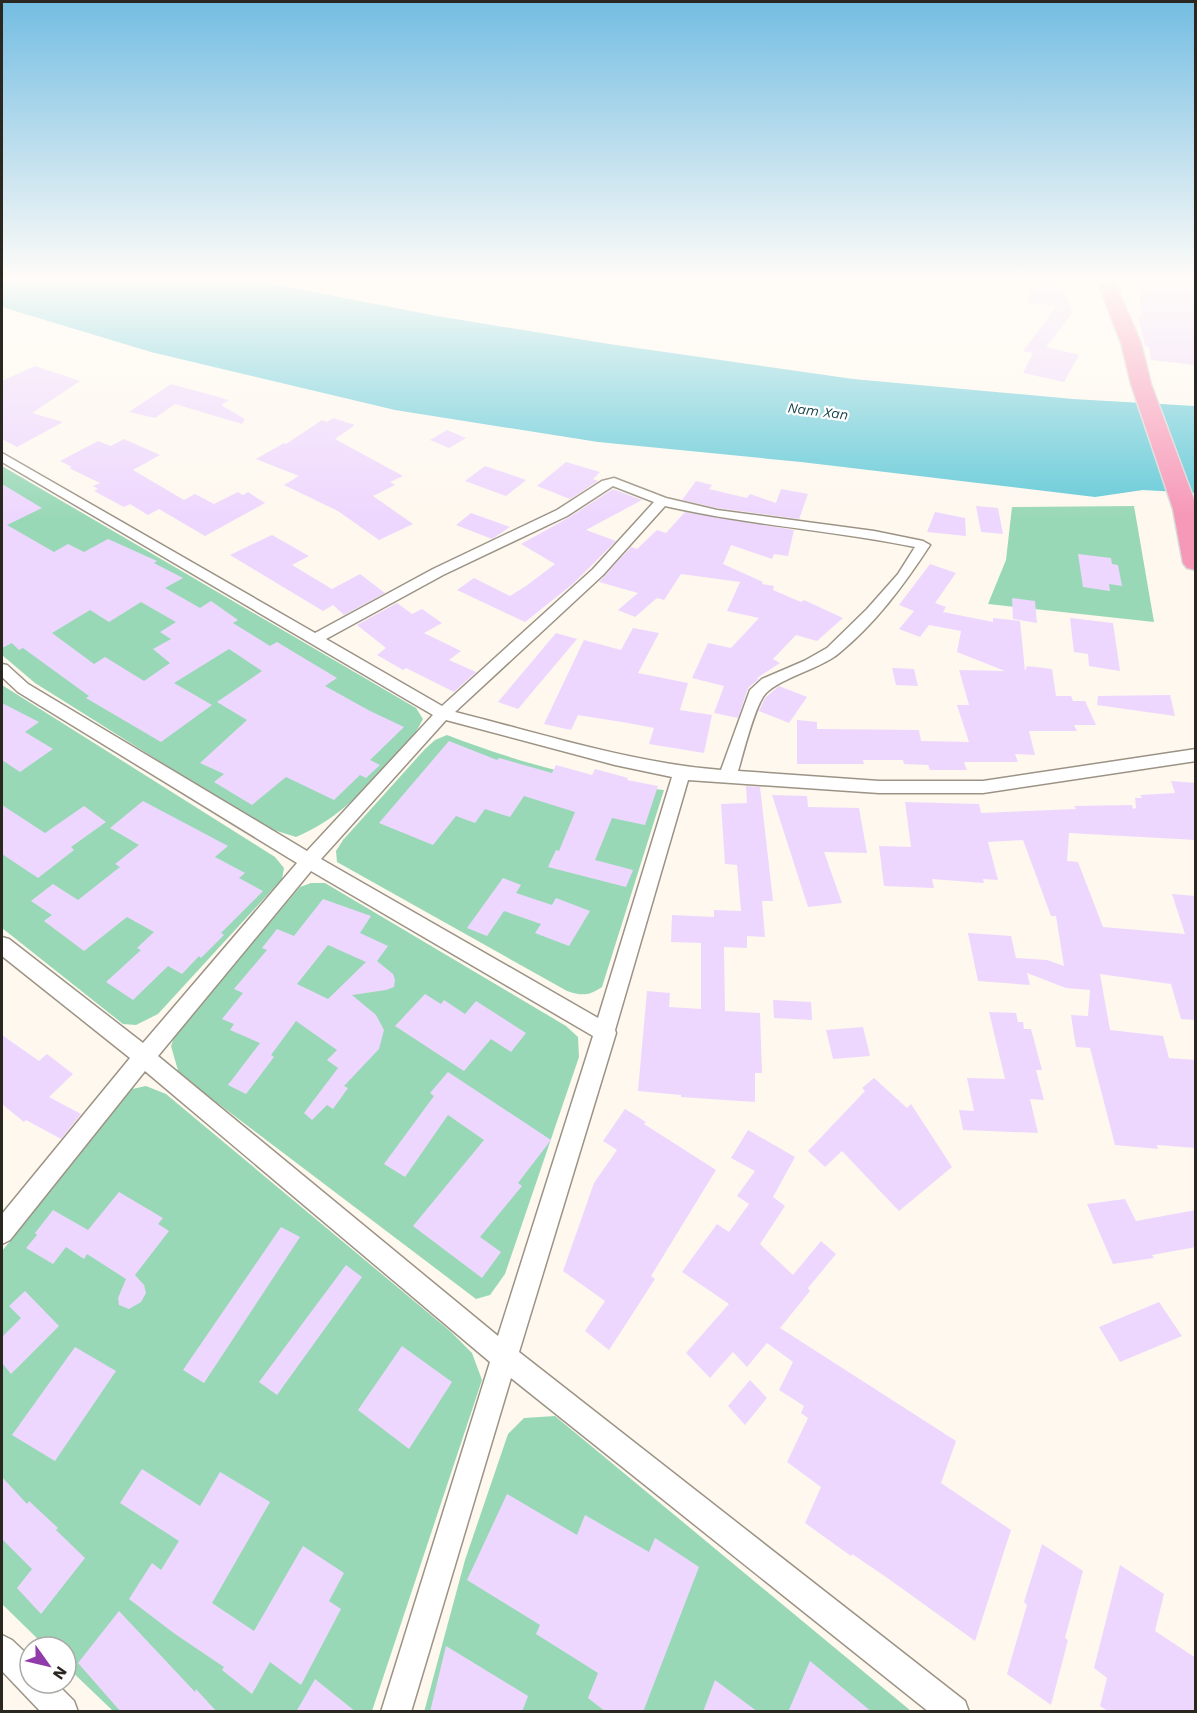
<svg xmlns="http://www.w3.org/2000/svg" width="1197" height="1713" viewBox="0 0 1197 1713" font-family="'Work Sans',sans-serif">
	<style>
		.green { fill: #99d8b7 }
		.water { fill: #65cad8 }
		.building { fill: #eed7fe; fill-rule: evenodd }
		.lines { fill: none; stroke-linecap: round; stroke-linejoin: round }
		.street-casing { stroke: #9c9385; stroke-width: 3 }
		.highway-casing { stroke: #d9d8d7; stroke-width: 3 }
		.street { fill: #fff; fill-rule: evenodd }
		.highway { fill: #f698b8; fill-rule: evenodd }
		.labels { text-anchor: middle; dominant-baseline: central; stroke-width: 4.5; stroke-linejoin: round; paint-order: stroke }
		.far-water-label { font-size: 14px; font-style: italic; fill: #16444a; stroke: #fff }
	</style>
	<rect width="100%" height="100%" fill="#fef8ef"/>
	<g class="green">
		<path d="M2 466 416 708 423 719C414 738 400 751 386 766 357 797 336 820 296 837L264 827 35 683 2 655Z"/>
		<polygon points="1134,506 1154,622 988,604 1006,560 1012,507"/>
		<polygon points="2,685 275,857 284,868 282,879 158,1014 136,1025 123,1024 2,928"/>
		<path d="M447 735C518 762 588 782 664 790L602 987C589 996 582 996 567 991L337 862 336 851 343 840 425 749 435 740Z"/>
		<polygon points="311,883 325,883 566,1026 578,1037 579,1057 505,1274 490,1295 476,1299 179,1074 171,1046 176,1032 300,887"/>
		<polygon points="146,1086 166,1094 450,1331 472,1353 482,1380 372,1711 113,1711 66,1666 66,1647 46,1647 2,1604 2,1251 132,1089"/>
		<polygon points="555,1416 911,1711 424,1712 465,1560 508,1434 524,1418"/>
	</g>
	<polygon class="water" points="2,278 249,278 273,284 437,316 609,344 853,379 1073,399 1195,406 1195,493 1143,490 1095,497 801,462 598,442 395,410 151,352 2,307"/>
	<g class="building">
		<polygon points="1038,278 1058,278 1073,312 1046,347 1079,355 1064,382 1023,373 1033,353 1023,351 1057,306 1027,303 1030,284 1040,285"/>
		<polygon points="1137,278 1196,278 1196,365 1151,360 1149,347 1145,346 1138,316 1142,317"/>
		<polygon points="35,366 80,381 32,413 63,422 17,447 2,439 2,381"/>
		<polygon points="171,384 229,400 221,405 245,419 242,424 175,404 155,418 129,412"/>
		<polygon points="333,418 355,425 335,439 403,476 390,482 395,485 373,496 413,524 379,540 338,511 284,485 299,476 256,459 284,443 286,444 322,420 327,422"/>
		<polygon points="447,430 466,438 449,448 430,440"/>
		<polygon points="124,439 160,455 133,470 184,500 195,494 214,504 238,492 243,495 248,492 265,503 205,536 159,509 148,515 130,504 124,507 94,491 98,489 93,486 100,483 69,468 72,467 60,461 98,441 111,446"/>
		<polygon points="566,462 600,472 593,479 598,481 570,499 537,486"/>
		<polygon points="485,466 526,480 506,496 465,481"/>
		<polygon points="696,481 712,485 709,489 747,498 750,494 776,503 781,489 808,494 799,519 717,508 682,500"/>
		<path d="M2 484 42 508 7 525 54 552 68 544 84 552 108 539 157 561 154 563 183 578 165 588 200 608 211 601 238 620 233 623 270 646 277 642 337 678 325 686 370 711 404 727 370 760 380 765 366 778 360 775 334 800 286 777 252 805 214 782 224 774 200 763 247 720 217 702 262 671 229 649 174 683 212 705 161 742 86 698 89 696 23 648 19 650 12 643 2 648ZM141 602 176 622 160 632 171 639 153 649 170 663 144 681 105 657 94 664 52 633 90 610 109 622Z"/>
		<polygon points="613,489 642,500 586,530 616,541 574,583 525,622 457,590 474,578 510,596 526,586 555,564 521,544 568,518"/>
		<polygon points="976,506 998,508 1003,534 981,532"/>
		<polygon points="685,512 794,530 788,556 774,554 772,559 731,545 723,564 763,582 762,584 774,586 773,590 801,602 804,600 843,618 817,641 796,635 773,659 780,663 757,678 759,679 748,688 738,718 714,713 724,686 692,678 708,643 731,648 759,618 727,611 740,582 681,574 664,600 657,598 635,617 618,610 638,593 599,582 631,547 637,549 657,530 666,533"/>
		<polygon points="935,512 965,518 966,536 927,532"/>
		<polygon points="471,513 510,527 492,539 456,525"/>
		<polygon points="272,535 309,556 292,565 332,589 360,574 385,593 344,615 333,605 323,611 230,555"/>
		<polygon points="1078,554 1111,558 1112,564 1118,565 1122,586 1109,584 1110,591 1083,587"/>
		<polygon points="930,564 956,573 935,603 946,607 943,612 993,622 993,618 1020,621 1025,671 1027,666 1052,669 1056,696 1071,696 1073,701 1085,701 1096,725 1074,725 1077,731 1029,731 1035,755 1015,754 1018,762 964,762 967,770 930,770 928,765 904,764 903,760 863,760 864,764 797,764 797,720 817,722 817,729 919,730 921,741 969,742 957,705 969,705 959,670 1005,671 957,652 961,631 929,625 920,637 899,629 914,611 899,605"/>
		<polygon points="1012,598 1035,601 1037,623 1013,619"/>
		<polygon points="397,603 412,614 422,609 442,623 424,633 461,651 449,660 476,672 454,692 406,668 403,670 377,655 386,648 357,625"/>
		<polygon points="1070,618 1113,623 1120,671 1089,666 1088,654 1074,652"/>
		<polygon points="633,628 659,633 638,673 688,683 680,710 712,715 704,753 649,744 654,728 628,723 578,715 571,730 544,724 584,640 621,650"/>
		<polygon points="556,633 577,639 518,709 498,702"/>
		<polygon points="892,668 914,669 918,686 896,685"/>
		<polygon points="779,686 807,697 789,723 759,711 765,698"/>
		<polygon points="1170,695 1175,716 1097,705 1098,696"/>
		<polygon points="2,703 39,722 25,732 53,749 20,772 2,760"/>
		<polygon points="449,741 497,760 499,758 552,773 556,765 592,775 595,769 628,778 627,780 658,786 645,825 612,818 595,860 633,870 626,887 548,867 556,850 559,851 575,812 524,796 510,817 485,809 475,823 456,816 433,845 379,823"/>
		<polygon points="1171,781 1196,783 1196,840 1069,833 1067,861 1078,862 1103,927 1185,934 1172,894 1196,896 1196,1020 1181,1019 1171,984 1100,974 1110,1030 1163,1036 1169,1058 1196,1060 1196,1148 1157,1145 1158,1149 1115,1145 1090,1048 1076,1047 1074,1035 1071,1015 1088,1016 1090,990 1066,988 1027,973 1030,985 978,981 968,933 1011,936 1016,958 1047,960 1064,966 1056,916 1051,916 1023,840 988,842 998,880 983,879 984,883 932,879 934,888 884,886 879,846 911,847 905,802 979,804 981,813 1076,809 1074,806 1132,805 1133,809 1136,808 1135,798 1142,798 1140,795 1175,793"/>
		<polygon points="746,786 760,787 773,901 762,901 765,937 747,936 747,948 724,947 725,1011 760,1013 762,1073 755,1073 755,1102 681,1097 681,1095 638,1091 647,991 670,993 669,1007 701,1009 701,943 671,942 672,915 714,917 714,910 741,911 737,865 725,864 721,804 747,803"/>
		<polygon points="772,795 807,796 808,807 859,808 867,853 824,852 842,903 808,907"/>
		<polygon points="143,801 228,846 215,857 245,873 239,878 263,891 221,933 224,935 201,958 199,956 182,974 168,966 133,1000 106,982 141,950 137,948 154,932 127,917 84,951 44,921 52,915 31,901 53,884 78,900 120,867 115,864 139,845 110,828"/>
		<polygon points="2,805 45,833 84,806 106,822 71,847 74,850 38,878 2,854"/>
		<polygon points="503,878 521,885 516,893 552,905 556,898 590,911 569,946 535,933 541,924 504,911 487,936 467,928"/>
		<path d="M323 899 371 916 360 933 388 946 377 961 393 974 395 980 394 987 386 990 352 995 376 1015 384 1030 379 1049 344 1086 348 1088 333 1109 327 1105 312 1120 304 1113 338 1068 327 1060 337 1050 296 1021 271 1055 274 1057 246 1094 228 1085 260 1043 230 1030 234 1024 222 1019 243 993 234 989 267 950 262 948 277 929 294 936ZM328 945 366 962 328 999 297 984Z"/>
		<polygon points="425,994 441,1004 444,1000 465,1014 476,1001 526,1033 511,1052 491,1039 464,1071 395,1026"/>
		<polygon points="773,1000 811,1002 812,1020 774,1018"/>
		<polygon points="989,1012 1016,1013 1018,1022 1023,1022 1024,1029 1031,1029 1042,1070 1036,1070 1044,1100 1030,1099 1038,1133 963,1130 959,1110 974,1111 967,1078 1005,1079"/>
		<polygon points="863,1027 870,1056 833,1059 826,1030"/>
		<polygon points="2,1035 39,1061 47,1054 73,1074 49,1097 81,1114 61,1139 26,1120 24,1122 2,1104"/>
		<polygon points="448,1072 551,1140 518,1183 522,1186 480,1237 501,1252 482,1278 413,1226 484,1140 448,1115 405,1177 384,1164 434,1096 430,1093"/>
		<polygon points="874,1078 907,1108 911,1104 952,1167 899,1211 842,1151 825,1167 808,1151 865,1091 862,1088"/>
		<polygon points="625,1109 646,1122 644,1124 716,1170 651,1276 655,1279 609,1350 585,1331 605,1301 563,1271 594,1183 617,1150 603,1141"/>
		<polygon points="748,1130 795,1157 773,1197 785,1206 760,1244 793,1275 821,1241 836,1254 808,1288 810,1291 780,1328 956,1441 941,1483 1011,1530 975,1641 886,1577 852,1554 851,1556 805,1523 821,1487 787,1462 808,1418 801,1413 804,1406 779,1390 793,1362 767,1343 747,1367 733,1352 710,1378 686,1353 729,1304 682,1272 717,1224 729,1232 749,1204 737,1196 755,1171 731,1158"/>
		<polygon points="119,1192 163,1218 158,1224 169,1231 135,1275 144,1285 146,1293 141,1302 129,1309 119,1305 118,1298 126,1279 87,1254 84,1259 66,1247 53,1264 26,1248 37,1235 35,1233 53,1210 88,1230"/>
		<polygon points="1125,1199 1136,1221 1196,1210 1196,1247 1152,1255 1154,1258 1113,1264 1087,1204"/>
		<polygon points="281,1227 300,1237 204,1383 183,1370"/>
		<polygon points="346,1265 362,1277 277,1395 259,1382"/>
		<polygon points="25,1291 59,1326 11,1374 2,1363 2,1337 21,1318 9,1306"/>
		<polygon points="1159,1302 1182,1336 1120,1362 1099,1327"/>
		<polygon points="402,1346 452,1382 409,1449 358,1410"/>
		<polygon points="75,1347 116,1371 55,1461 12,1435"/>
		<polygon points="750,1380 767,1398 745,1425 728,1406"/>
		<polygon points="142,1469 200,1506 220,1472 270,1502 212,1603 254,1631 303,1546 344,1573 329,1601 341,1609 301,1685 270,1662 252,1694 222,1670 224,1667 175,1634 129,1599 152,1563 161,1570 179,1541 120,1503"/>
		<polygon points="2,1477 27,1504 29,1501 58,1528 56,1530 85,1558 41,1614 17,1588 32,1569 2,1539"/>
		<polygon points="507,1494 577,1535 585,1515 649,1552 655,1538 699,1567 643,1712 606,1712 588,1698 598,1673 536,1634 540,1625 467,1580"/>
		<polygon points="1042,1544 1083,1571 1065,1638 1068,1640 1051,1705 1007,1674 1027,1605 1024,1602"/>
		<polygon points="1120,1565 1164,1594 1155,1631 1196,1658 1196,1712 1109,1712 1100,1706 1107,1678 1094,1668"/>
		<polygon points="119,1611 195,1692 196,1689 217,1712 121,1712 78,1663"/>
		<polygon points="446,1646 528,1696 522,1712 430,1712"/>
		<polygon points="810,1661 872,1712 788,1712"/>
		<polygon points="315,1679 356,1712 296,1712"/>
		<polygon points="715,1680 758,1712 703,1712"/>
	</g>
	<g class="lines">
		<defs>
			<g id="street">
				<path d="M2 453 315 633 433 569 557 510 602 481 614 478 666 498 717 510 874 531 923 541 930 545C904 585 875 624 838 654 820 669 773 680 763 697 753 713 744 751 738 771L879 781H983L1196 749V761L983 793H879L688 780 615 1030 616 1033 519 1352 965 1701 969 1712H929L511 1378 411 1712H381L490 1362 145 1071 10 1240 2 1244V1214L130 1058 2 956V937L9 939 143 1043 297 863 18 692 2 677V664L7 665 28 684 307 851 433 715 2 462ZM613 486 654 502 593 569 442 706 326 639 443 575 567 516ZM665 506C747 525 832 530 915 547L898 574 867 609 827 648 804 661 762 679 750 690 721 770C631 763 543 734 455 712L603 575ZM446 720 615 765 672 777 598 1018 321 859ZM311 871 593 1036 498 1336 158 1056Z"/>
				<polygon points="2,1635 12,1640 30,1657 30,1683 56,1683 74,1701 78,1712 41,1712 2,1671"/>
			</g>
			<polygon id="highway" points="1096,278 1113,278 1141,343 1151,384 1196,505 1196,570 1187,568 1183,563 1173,509 1131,384 1121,343"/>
		</defs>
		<use href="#street" class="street-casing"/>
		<use href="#highway" class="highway-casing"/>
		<use href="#street" class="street"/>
		<use href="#highway" class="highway"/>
	</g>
	<linearGradient id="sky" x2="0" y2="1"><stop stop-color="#73bde2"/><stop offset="0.54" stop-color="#fffcf8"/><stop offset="1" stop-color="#fffcf8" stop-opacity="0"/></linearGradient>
	<rect width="1197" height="517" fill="url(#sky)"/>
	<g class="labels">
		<g class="far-water-label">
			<text transform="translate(818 411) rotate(7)">Nam Xan</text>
		</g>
	</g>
	<rect width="1197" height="1713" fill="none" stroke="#2a2721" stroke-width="6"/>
	<g transform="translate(48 1665) rotate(124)"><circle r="28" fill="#ffffff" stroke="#aaa9a6" stroke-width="1.5"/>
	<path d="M0-4.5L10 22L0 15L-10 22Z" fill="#903ba9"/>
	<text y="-9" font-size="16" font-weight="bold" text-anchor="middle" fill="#2a2721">N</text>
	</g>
</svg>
